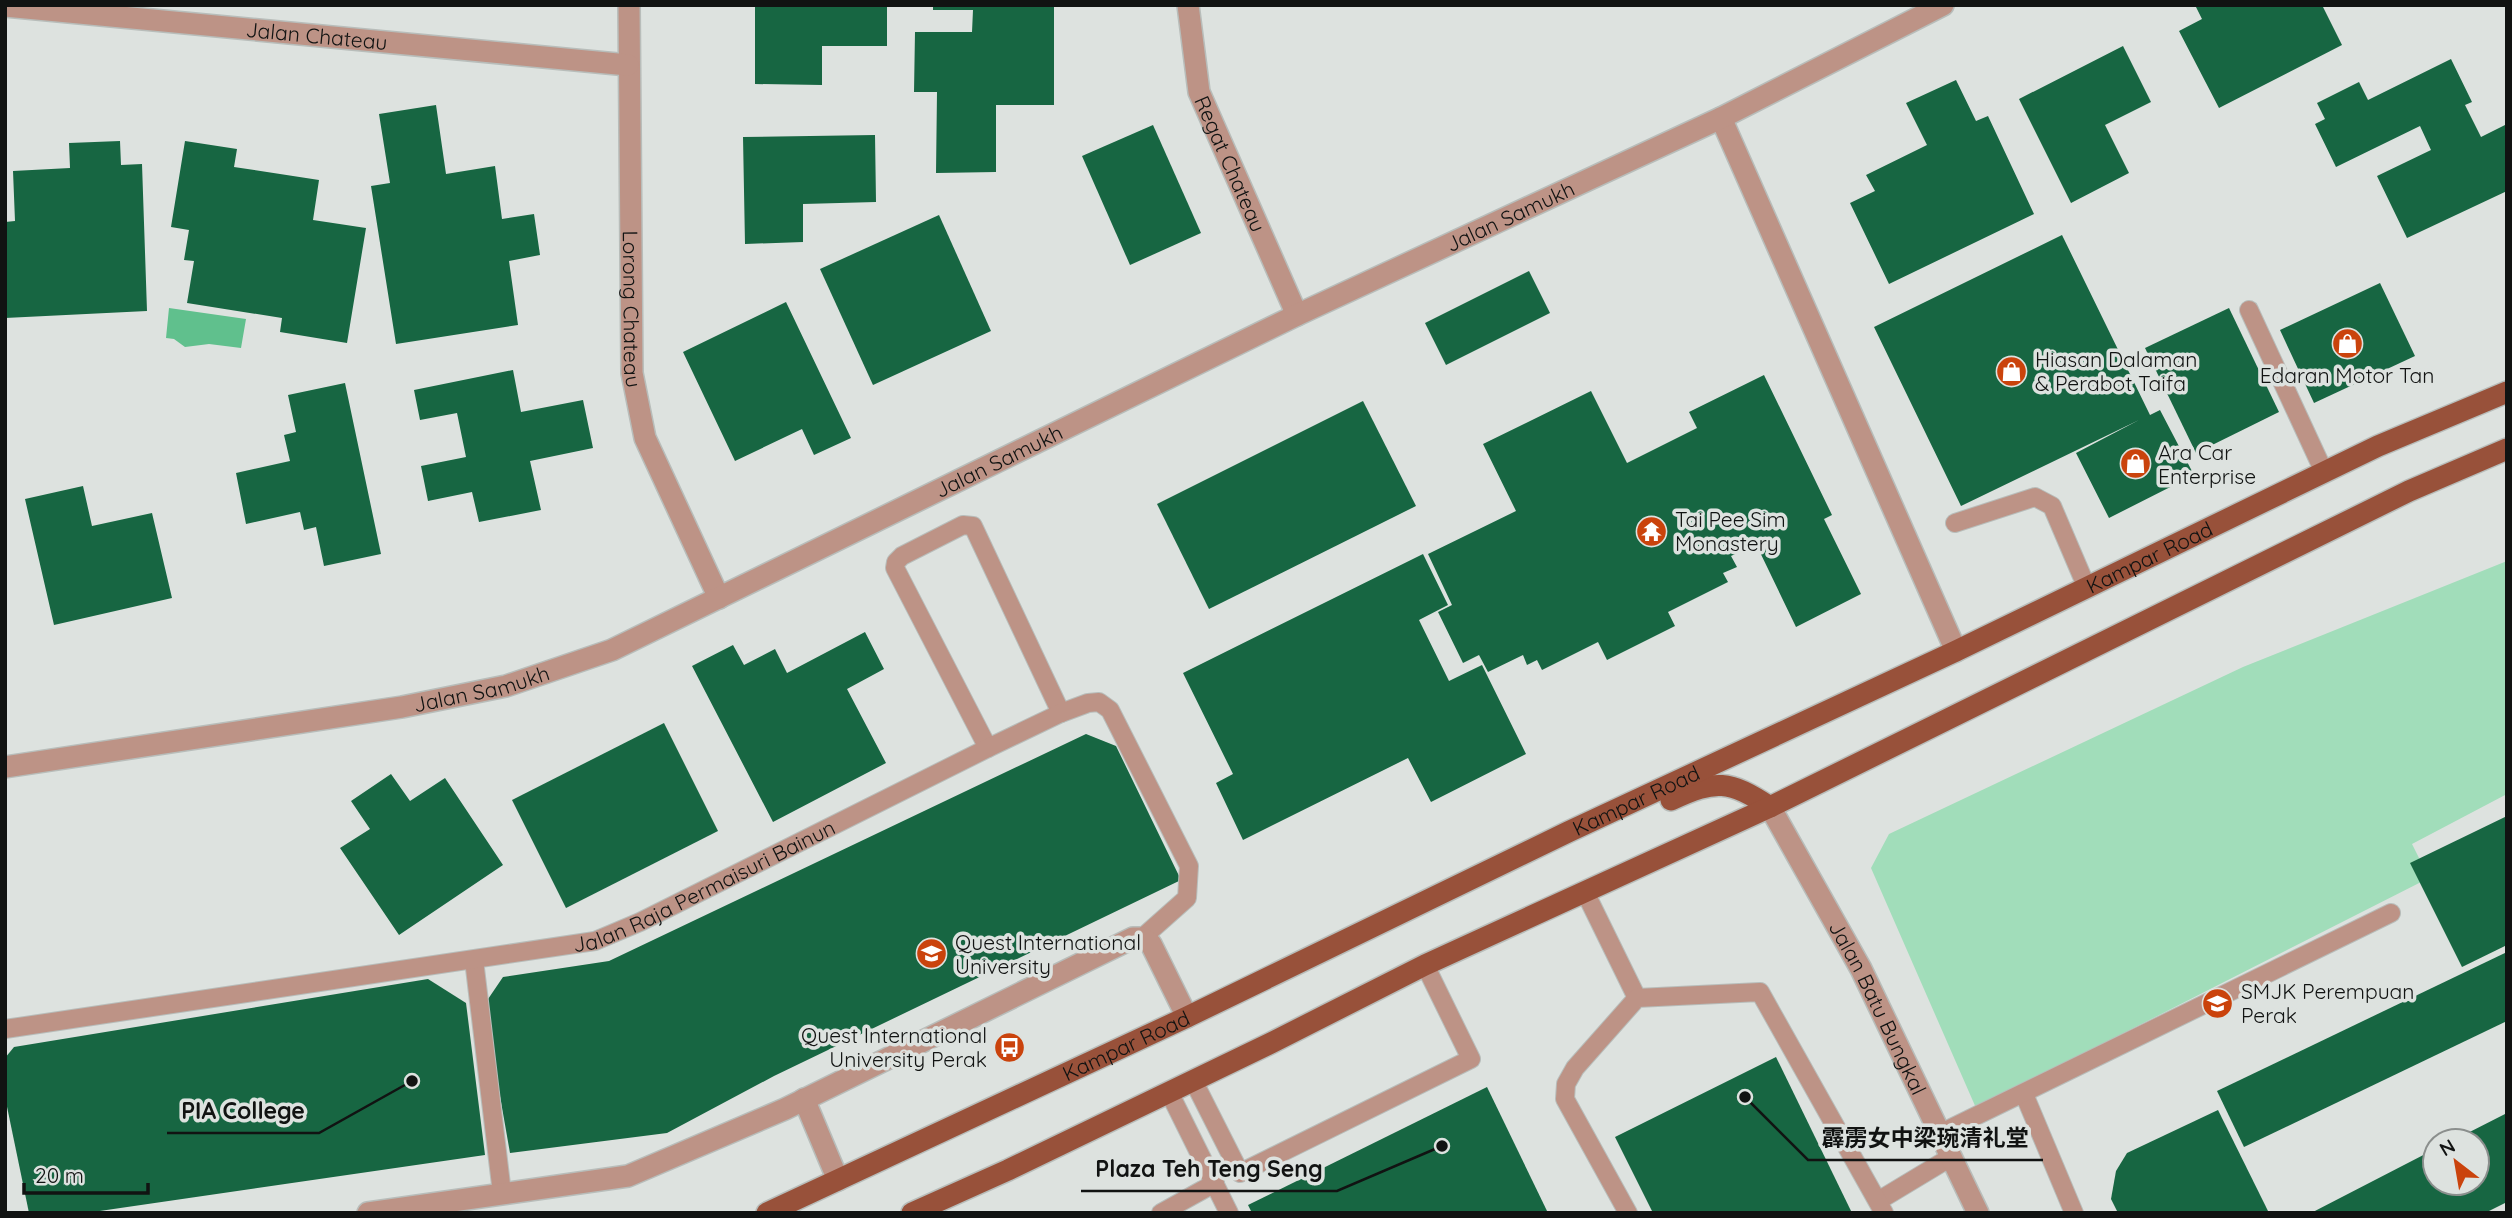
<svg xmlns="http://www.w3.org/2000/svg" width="2512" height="1218" viewBox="0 0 2512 1218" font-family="Quicksand,'Noto Sans SC',sans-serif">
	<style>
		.green { fill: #a1ddba }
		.water { fill: #60c08d }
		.building { fill: #176642 }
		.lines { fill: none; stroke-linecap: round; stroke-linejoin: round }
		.service-casing { stroke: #b8bdba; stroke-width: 20 }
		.minor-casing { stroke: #b8bdba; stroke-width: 24 }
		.primary-casing { stroke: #b8bdba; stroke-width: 24 }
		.service { stroke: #bd9386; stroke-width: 18 }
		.minor { stroke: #bd9386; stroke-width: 21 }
		.primary { stroke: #98513a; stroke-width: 21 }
		.labels { text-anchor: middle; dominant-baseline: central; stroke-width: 7; stroke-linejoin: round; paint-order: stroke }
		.street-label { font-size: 21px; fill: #111312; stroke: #dde2df }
		.poi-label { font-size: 21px; fill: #111312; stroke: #dde2df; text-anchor: start }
		.leader { fill: none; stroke: #111312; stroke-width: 2.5 }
		.callout-dot { fill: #111312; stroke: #dde2df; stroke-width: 2.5 }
		.callout-label { font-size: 23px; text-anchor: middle; font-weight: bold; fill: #111312; stroke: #dde2df; stroke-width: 7; stroke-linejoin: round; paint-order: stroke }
	</style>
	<rect width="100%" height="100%" fill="#dde2df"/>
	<polygon class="green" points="2507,561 2507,794 2412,844 2429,878 1976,1108 1871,868 1889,834 2243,667"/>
	<polygon class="water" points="169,308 246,319 241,348 209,344 185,347 174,339 166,338"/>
	<g class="building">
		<polygon points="755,5 887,5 887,46 822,46 822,85 755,84"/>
		<polygon points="933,5 1054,5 1054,105 996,105 996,172 936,173 937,92 914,92 915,32 972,32 973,10 933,10"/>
		<polygon points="2195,5 2322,5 2342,45 2219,108 2179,31 2202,19"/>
		<polygon points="2123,46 2151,102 2105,125 2129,173 2071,203 2019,99"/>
		<polygon points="2451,59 2472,102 2465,105 2481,137 2507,124 2507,191 2407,238 2377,176 2431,150 2420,126 2336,167 2315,124 2325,119 2317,103 2359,82 2368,100"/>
		<polygon points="1956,80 1976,121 1988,116 2034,214 1889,284 1850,203 1875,191 1866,175 1927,145 1906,103"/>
		<polygon points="436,105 446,174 495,166 502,219 534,214 540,255 509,261 518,325 396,344 371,186 390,183 379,114"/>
		<polygon points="1153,125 1201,233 1130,265 1082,156"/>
		<polygon points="875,135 876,202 803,204 803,242 745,244 743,137"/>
		<polygon points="120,141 121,165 142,164 147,311 5,318 5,222 15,221 13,171 70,168 69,143"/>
		<polygon points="185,141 237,149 234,167 319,180 313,220 366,228 347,343 280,332 282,318 187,303 194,261 184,260 189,230 171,227"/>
		<polygon points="939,215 991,331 873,385 820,269"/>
		<polygon points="2062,235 2150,415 2160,410 2194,475 2109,518 2076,453 2139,420 1961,506 1874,327"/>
		<polygon points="1529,271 1550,313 1446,365 1425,323"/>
		<polygon points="2380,283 2415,356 2314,403 2280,330"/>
		<polygon points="786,302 851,438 814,455 802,429 735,461 683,352"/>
		<polygon points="2229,308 2279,412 2196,453 2145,348"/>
		<polygon points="513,370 521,412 583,400 593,448 530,461 541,510 479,522 472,492 428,501 421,466 466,457 457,413 420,420 414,390"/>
		<polygon points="1764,375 1832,515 1824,519 1861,594 1796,627 1756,544 1731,556 1737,567 1723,573 1728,582 1668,612 1675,626 1607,660 1598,642 1542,670 1537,660 1527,665 1523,655 1488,672 1479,655 1463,663 1438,612 1452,605 1428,554 1516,511 1483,444 1591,391 1627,463 1697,428 1689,412"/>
		<polygon points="345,383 381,554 324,566 316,527 304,530 300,512 246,524 236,473 290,461 284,435 296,432 288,395"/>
		<polygon points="1363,401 1416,506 1209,609 1157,504"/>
		<polygon points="83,486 92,526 152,513 172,598 54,625 25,499"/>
		<polygon points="1423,554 1448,605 1419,620 1449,681 1482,665 1526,754 1431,802 1408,758 1243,840 1216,783 1233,774 1183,673"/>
		<polygon points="865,632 884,669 847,689 886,763 773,822 692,666 733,645 744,665 775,649 787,673"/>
		<polygon points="664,723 718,831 566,908 512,800"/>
		<polygon points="1086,734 1116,746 1181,880 774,1076 667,1133 510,1153 484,1005 503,977 609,961"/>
		<polygon points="391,774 410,801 445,778 503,865 399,935 340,848 370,829 351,801"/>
		<polygon points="2507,816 2507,945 2462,967 2410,863"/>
		<polygon points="2507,952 2507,1021 2244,1147 2217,1091"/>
		<polygon points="428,979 466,1003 485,1155 86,1213 29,1213 5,1097 5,1058 14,1047"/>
		<polygon points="1776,1057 1852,1213 1653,1213 1615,1137"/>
		<polygon points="1487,1087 1548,1213 1252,1213 1248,1205"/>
		<polygon points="2218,1110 2269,1213 2118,1213 2111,1199 2116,1171 2127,1153"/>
		<polygon points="2507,1113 2507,1202 2485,1213 2311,1213 2435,1149 2435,1183 2477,1183 2477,1141 2452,1141"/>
	</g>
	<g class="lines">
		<defs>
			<g id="service">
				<polyline points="2249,310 2324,472"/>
				<polyline points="1955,523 2035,497 2052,506 2087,588"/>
				<polyline points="988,748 895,568 896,562 902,556 963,525 973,526 1061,713"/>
				<polyline points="1585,892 1637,998"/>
				<polyline points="474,960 502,1193"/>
				<path id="s1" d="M5 1029 595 941 640 922 988 748 1061 713 1088 703 1099 702 1110 710 1189 866 1187 898 1142 938"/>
				<polyline points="1193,1080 1240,1173 1471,1059 1425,965"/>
				<polyline points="1169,1092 1229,1213"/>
				<polyline points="2024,1094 2074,1213"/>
				<polyline points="1939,1134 2391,913"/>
				<polyline points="1878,1201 1951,1157"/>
				<polyline points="1161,1213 1215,1183"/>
				<polyline points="1628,1213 1565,1099 1566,1084 1575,1068 1637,998 1760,992 1884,1213"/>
			</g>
			<g id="minor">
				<path id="s2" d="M629 5 632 373 645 438 719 598"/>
				<path id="s3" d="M1188 5 1199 92 1297 315"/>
				<path id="s4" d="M5 6 628 65"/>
				<polyline points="1721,118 1956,651"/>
				<path id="s5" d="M5 767 402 707 506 686 612 650 1297 315 1721 118 1943 5"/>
				<path id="s6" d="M1770 807 1861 969 1978 1213"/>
				<polyline points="804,1099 838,1180"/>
				<polyline points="368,1213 628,1176 785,1109 1133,938 1142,938 1151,944 1187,1017"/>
			</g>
			<g id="primary">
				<path d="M1671 800C1716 779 1729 780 1770 807"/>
				<path id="s7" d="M767 1213 1187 1017 1568 832 1956 651 2378 446 2507 392"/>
				<polyline points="912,1213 1008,1170 1271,1043 1425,965 1770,807 2409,491 2507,449"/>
			</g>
		</defs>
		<use href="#service" class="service-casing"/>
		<use href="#minor" class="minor-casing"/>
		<use href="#primary" class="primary-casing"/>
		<use href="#service" class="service"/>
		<use href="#minor" class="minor"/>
		<use href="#primary" class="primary"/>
	</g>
	<defs>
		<symbol id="shop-disc" viewBox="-11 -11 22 22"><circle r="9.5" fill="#ca430c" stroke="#dde2df"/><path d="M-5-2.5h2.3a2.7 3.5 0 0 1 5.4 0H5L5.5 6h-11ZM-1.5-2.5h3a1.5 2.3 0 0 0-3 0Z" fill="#fff"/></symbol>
		<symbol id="temple-disc" viewBox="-11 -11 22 22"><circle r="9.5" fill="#ca430c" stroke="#dde2df"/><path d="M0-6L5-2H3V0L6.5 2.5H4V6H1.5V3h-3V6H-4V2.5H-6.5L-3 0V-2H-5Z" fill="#fff"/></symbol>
		<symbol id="university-disc" viewBox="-11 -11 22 22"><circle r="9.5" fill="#ca430c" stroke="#dde2df"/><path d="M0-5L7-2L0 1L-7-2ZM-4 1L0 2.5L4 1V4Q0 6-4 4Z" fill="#fff"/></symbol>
		<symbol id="school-disc" viewBox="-11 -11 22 22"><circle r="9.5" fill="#ca430c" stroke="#dde2df"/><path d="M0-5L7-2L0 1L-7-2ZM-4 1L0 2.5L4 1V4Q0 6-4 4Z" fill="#fff"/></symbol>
		<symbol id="bus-disc" viewBox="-11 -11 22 22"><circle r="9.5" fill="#ca430c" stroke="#dde2df"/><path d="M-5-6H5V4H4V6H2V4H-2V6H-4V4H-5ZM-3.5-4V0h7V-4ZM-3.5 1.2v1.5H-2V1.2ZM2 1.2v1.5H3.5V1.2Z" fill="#fff"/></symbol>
	</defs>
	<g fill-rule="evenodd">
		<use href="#shop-disc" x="2330" y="326" width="35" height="35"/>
		<use href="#shop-disc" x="1994" y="354" width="35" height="35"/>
		<use href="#shop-disc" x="2118" y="446" width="35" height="35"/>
		<use href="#temple-disc" x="1634" y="514" width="35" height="35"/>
		<use href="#university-disc" x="914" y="936" width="35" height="35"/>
		<use href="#school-disc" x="2200" y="986" width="35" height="35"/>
		<use href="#bus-disc" x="992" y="1030" width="35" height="35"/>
	</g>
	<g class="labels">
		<g class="street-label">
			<text stroke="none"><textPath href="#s4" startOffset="313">Jalan Chateau</textPath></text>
			<text stroke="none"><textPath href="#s3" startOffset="166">Regat Chateau</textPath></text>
			<text stroke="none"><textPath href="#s5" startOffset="1617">Jalan Samukh</textPath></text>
			<text stroke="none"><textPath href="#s2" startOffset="304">Lorong Chateau</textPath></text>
			<text stroke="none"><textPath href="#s5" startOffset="1050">Jalan Samukh</textPath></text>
			<text stroke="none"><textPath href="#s7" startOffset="1530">Kampar Road</textPath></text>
			<text stroke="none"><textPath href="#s5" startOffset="483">Jalan Samukh</textPath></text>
			<text stroke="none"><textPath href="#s7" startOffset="962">Kampar Road</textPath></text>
			<text stroke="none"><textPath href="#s1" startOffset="718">Jalan Raja Permaisuri Bainun</textPath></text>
			<text stroke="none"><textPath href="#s6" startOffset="228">Jalan Batu Bungkal</textPath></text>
			<text stroke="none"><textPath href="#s7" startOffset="396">Kampar Road</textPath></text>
		</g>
		<g class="poi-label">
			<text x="2035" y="359">Hiasan Dalaman<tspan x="2035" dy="24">&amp; Perabot Taifa</tspan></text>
			<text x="2347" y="375" text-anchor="middle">Edaran Motor Tan</text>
			<text x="2158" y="452">Ara Car<tspan x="2158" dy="24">Enterprise</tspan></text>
			<text x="1675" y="519">Tai Pee Sim<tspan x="1675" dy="24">Monastery</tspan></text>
			<text x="955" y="942">Quest International<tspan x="955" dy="24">University</tspan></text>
			<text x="2241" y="991">SMJK Perempuan<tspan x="2241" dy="24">Perak</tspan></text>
			<text x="987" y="1035" text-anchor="end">Quest International<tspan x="987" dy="24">University Perak</tspan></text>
		</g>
	</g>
	<path class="leader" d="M412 1081L319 1133H167M1745 1097L1808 1160H2043M1442 1146L1337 1191H1081"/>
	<g class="callout-dot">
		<circle cx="412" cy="1081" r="7"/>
		<circle cx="1745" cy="1097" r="7"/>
		<circle cx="1442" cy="1146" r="7"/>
	</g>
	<g class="callout-label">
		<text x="243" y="1119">PIA College</text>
		<text x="1925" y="1146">霹雳女中梁琬清礼堂</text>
		<text x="1209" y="1177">Plaza Teh Teng Seng</text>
	</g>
	<rect width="2512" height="1218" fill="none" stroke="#111312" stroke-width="14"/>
	<g transform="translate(2456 1162) rotate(329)"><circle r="33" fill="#dde2df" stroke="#8b8f8d" stroke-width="2"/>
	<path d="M0-5L12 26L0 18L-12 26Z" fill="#ca430c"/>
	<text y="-10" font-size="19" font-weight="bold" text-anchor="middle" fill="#111312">N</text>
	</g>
	<path d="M24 1183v10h124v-10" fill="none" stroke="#111312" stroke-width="3.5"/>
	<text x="35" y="1183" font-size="21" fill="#111312" stroke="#dde2df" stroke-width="5" paint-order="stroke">20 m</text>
</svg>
